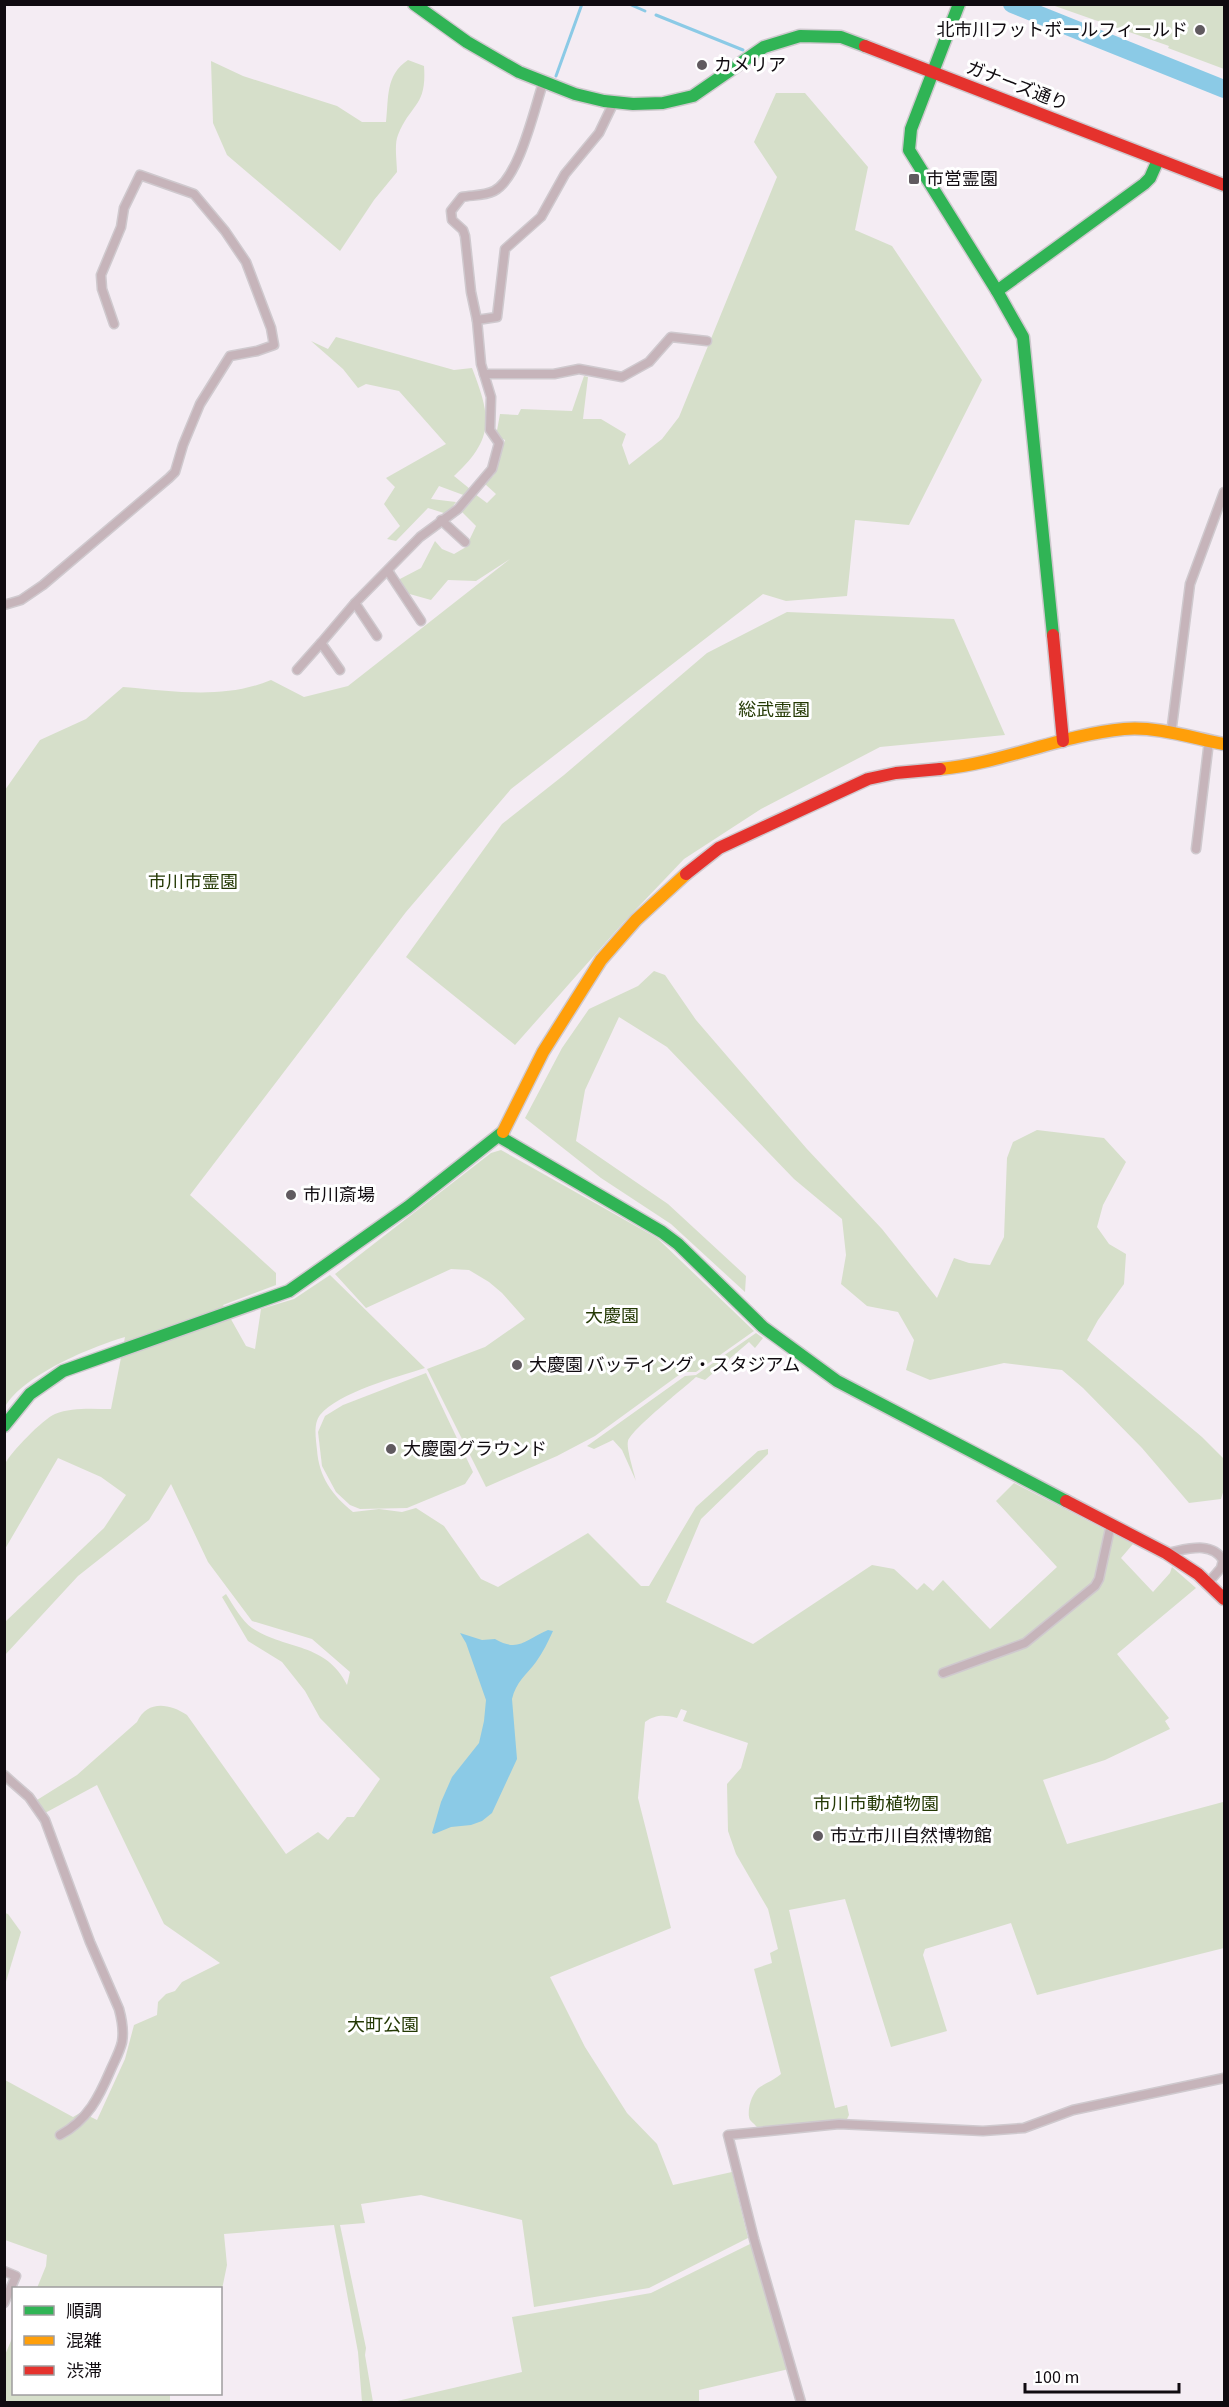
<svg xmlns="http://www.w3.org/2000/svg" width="1229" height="2407" viewBox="0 0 1229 2407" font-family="'Source Sans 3','Noto Sans JP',sans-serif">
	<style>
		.green { fill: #d6dfca }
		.water { fill: #8bcae6 }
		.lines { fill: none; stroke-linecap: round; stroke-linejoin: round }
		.stream { stroke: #8bcae6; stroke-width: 3 }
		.river { stroke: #8bcae6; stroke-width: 18 }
		.street-casing { stroke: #cfc9ce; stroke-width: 11 }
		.fast-casing { stroke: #cfc9ce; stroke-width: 15 }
		.slow-casing { stroke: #cfc9ce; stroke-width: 15 }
		.jam-casing { stroke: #cfc9ce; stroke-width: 15 }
		.street { stroke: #c6b4ba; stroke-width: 8 }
		.fast { stroke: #30b455; stroke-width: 12 }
		.slow { stroke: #ff9f0a; stroke-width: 12 }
		.jam { stroke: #e5322d; stroke-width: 12 }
		.poi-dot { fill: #605a5f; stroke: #fff; stroke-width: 2 }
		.labels { text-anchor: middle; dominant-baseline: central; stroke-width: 6; stroke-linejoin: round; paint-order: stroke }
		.poi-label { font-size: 18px; fill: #100b10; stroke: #fff; text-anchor: start }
		.street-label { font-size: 18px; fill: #100b10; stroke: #fff }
		.park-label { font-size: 18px; fill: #243904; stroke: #fff }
	</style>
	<rect width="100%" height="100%" fill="#f4ecf3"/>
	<g class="green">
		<polygon points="1052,5 1224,5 1224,69 1168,48 1169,46"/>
		<path d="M408 60 424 66C427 107 411 103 398 135 394 144 397 162 397 172L374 200 340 251 227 155 213 123 211 61 243 76 337 106 362 122H386C389 98 385 75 408 60Z"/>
		<path d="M776 93H805L868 167 855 230 892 246 982 380 909 525 855 520 847 596 786 601 763 594 511 789 406 912 190 1195 276 1273V1285L223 1305 246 1346 255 1349 261 1309 294 1299 330 1275 425 1368C397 1377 339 1392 320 1415 313 1424 316 1439 317 1450 319 1477 332 1495 353 1512L379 1509 402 1512 416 1508 444 1526 481 1579 498 1587 588 1533 641 1586H649L696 1507 758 1451 768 1449V1454L701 1519 666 1602 753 1644 872 1565 894 1569 917 1590 924 1583 933 1591 943 1580 990 1629 1057 1567 996 1501 1014 1483 1133 1544 1121 1558 1153 1592 1170 1573 1172 1567 1196 1588 1117 1654 1169 1718 1165 1721 1170 1729 1105 1760 1043 1780 1067 1844 1223 1802 1224 1948 1037 1995 1011 1923 925 1949 923 1955 947 2031 891 2047 845 1899 789 1910 835 2108 847 2105 849 2115 847 2119 840 2120 757 2127C756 2126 751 2121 750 2120 746 2111 752 2092 760 2087 769 2081 771 2082 781 2074L754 1969 772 1963 770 1953 778 1949 768 1909 736 1854 728 1831 727 1784 741 1768 748 1743 683 1721 687 1711 681 1709 677 1718C665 1715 656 1714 645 1722L638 1798 671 1928 550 1977 585 2047 627 2113 657 2144 673 2185 732 2172 748 2238 649 2288 534 2307 522 2220 421 2195 361 2204 365 2223 340 2225 366 2348 365 2355 373 2402H362L358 2352 334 2225 224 2234 227 2265 221 2294 220 2288H37L46 2266 47 2255 5 2240V2080L73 2117 85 2110 87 2115 97 2120 125 2059 134 2025 157 2015 158 2002 166 1994 175 1991 182 1982 220 1963 164 1924 97 1785 45 1813 37 1800 77 1775 137 1722C147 1700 169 1703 187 1715L286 1854 318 1832 328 1840 347 1817H354L380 1779 320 1718 305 1691 282 1662 248 1641 222 1597 226 1594C233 1605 242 1621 252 1628 284 1650 326 1642 347 1685L350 1672 312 1639 252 1621 208 1562 171 1484 149 1520 78 1576 5 1655V1622L104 1528 126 1495 101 1477 58 1458 5 1549V1464C11 1452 43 1419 55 1414 72 1407 93 1409 111 1409L125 1337C91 1347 23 1375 5 1407V790L40 740 86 719 123 687C173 691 223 700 271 680L304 697 348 686 510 559 476 581 448 580 431 600 406 593 398 580 421 568 435 541 442 549 454 554 466 547 476 526 460 510 475 494 487 503 496 494 485 484 494 475 505 440 496 436 500 414 518 415 521 409 572 411 584 376 588 377 583 419H601L626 434 622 445 629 465 662 439 679 417 777 177 754 142Z"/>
		<path d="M336 337 454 370 472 368C491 417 495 438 454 476L470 489 466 496 439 486 431 499 456 502 447 514 428 508 396 541 387 539 400 526 384 504 395 487 386 478 446 444 399 391 366 384 358 388 343 369 311 341 328 349Z"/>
		<polygon points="787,612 954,619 1005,735 880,747 761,809 684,859 623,923 515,1045 406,957 502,824 564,775 707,653"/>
		<polygon points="654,971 665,975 696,1020 807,1149 882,1229 937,1298 954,1258 969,1263 990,1265 1004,1237 1007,1158 1013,1142 1037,1130 1104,1138 1126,1162 1103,1205 1097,1227 1109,1244 1126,1254 1124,1284 1098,1320 1087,1340 1202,1437 1224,1459 1224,1489 1221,1499 1189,1503 1142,1448 1083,1388 1062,1370 1004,1363 930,1380 906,1370 914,1340 898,1312 867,1306 841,1284 846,1255 842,1219 794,1179 667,1047 619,1017 585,1090 576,1141 668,1204 746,1276 745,1292 671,1224 601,1178 525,1118 562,1048 589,1009 638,986"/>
		<polygon points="501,1150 657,1238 754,1331 696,1372 683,1372 595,1436 557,1456 486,1487 427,1369 485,1347 525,1319 502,1293 489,1282 469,1270 451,1269 366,1308 335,1274 491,1153"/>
		<path d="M756 1333 763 1338 755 1348 749 1342 705 1380 696 1377C684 1388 632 1429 628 1441 626 1448 634 1472 636 1481L622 1450 613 1440 594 1449 587 1446 685 1376 696 1375Z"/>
		<polygon points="426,1373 473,1472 465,1484 407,1508 360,1509 350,1505 336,1492 322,1466 318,1432 325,1416 343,1405"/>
		<polygon points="5,1913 8,1914 21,1932 5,1985"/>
		<polygon points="752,2243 789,2369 699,2390 699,2402 393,2402 522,2372 512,2317 651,2293"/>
		<polygon points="13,2336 14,2394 170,2394 170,2402 5,2402 5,2355"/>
	</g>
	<path class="water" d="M548 1630 553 1631C548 1642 543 1652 536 1662 526 1675 516 1682 512 1699L517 1759 492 1813 482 1821 471 1825 451 1827 434 1834 432 1833 441 1802 452 1777 479 1743 484 1721 486 1700 466 1643 460 1633 482 1640 495 1639C519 1653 526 1639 548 1630Z"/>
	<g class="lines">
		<g class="stream">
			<polyline points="629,4 645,11"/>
			<polyline points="656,15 743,50"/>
			<polyline points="556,76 582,4"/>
		</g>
		<polyline class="river" points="1012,4 1224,89"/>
		<defs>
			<g id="street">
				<path d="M477 320 471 292 465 236 463 230 452 220 451 211 462 197C472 195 484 196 494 191 519 178 534 110 543 83"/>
				<polyline points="484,374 554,374 579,369 622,377 649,362 671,337 707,341"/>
				<polyline points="441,520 465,542"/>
				<polyline points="388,571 421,621"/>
				<polyline points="355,603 377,636"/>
				<polyline points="4,605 21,600 43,585 169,478 175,472 183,445 200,404 230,356 257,351 274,345 271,328 246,262 225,231 194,194 140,175 124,208 121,227 101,275 102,289 114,324"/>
				<polyline points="297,670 321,643"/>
				<polyline points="340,670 321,643 355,603 420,537 458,509 492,469 499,443 490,430 491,397 481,364 477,320 497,317 505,249 541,217 565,174 599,133 613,104"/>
				<polyline points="1171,734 1190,584 1224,492"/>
				<polyline points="1196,849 1209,741"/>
				<path d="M1166 1553C1185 1550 1211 1540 1223 1560L1221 1568 1208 1583"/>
				<polyline points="943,1673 1025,1643 1095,1586 1099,1579 1111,1524"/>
				<path d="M4 1775 29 1797 45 1820 90 1942 119 2009C122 2020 124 2031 122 2042 120 2051 115 2060 111 2069 99 2097 88 2120 60 2135"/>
				<polyline points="4,2271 16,2276 4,2303"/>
				<polyline points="801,2402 754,2239 728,2135 839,2124 983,2131 1024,2128 1073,2110 1224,2078"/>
			</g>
			<g id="fast">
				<polyline points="414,4 467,42 519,72 575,94 604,101 633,104 663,103 693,96 764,47 800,36 841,37 865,46"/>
				<polyline points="959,4 911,129 909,150 997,291 1023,337 1053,635"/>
				<polyline points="997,291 1144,184 1150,178 1158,160"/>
				<polyline points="500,1137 662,1232 678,1244 763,1327 837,1381 1066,1501"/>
				<polyline points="4,1426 30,1394 63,1371 289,1291 408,1207 503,1132"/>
			</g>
			<g id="slow">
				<path d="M940 769C1003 763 1061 735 1124 729 1157 726 1192 738 1224 744"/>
				<polyline points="503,1132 543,1052 601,960 636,920 686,874"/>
			</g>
			<g id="jam">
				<polyline points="865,46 1224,185"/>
				<polyline points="1053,635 1063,741"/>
				<polyline points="686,874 719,848 868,779 896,773 940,769"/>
				<polyline points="1066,1501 1166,1553 1198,1574 1224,1599"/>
			</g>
		</defs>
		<use href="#street" class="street-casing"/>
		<use href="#fast" class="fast-casing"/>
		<use href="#slow" class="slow-casing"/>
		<use href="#jam" class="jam-casing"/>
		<use href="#street" class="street"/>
		<use href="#fast" class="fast"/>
		<use href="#slow" class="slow"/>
		<use href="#jam" class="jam"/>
	</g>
	<g class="poi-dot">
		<circle cx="1200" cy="30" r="6"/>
		<circle cx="702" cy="65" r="6"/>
		<rect x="908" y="173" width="12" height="12" rx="3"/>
		<circle cx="291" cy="1195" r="6"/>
		<circle cx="517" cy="1365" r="6"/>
		<circle cx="391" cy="1449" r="6"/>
		<circle cx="818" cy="1836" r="6"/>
	</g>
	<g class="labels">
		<g class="poi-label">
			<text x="1188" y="30" text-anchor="end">北市川フットボールフィールド</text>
			<text x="714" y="65">カメリア</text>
			<text x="926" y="179">市営霊園</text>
			<text x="303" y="1195">市川斎場</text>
			<text x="529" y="1365">大慶園 バッティング・スタジアム</text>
			<text x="403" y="1449">大慶園グラウンド</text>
			<text x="830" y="1836">市立市川自然博物館</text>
		</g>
		<g class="street-label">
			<text transform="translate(1017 86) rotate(21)">ガナーズ通り</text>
		</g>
		<g class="park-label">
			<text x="774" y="710">総武霊園</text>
			<text x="193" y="882">市川市霊園</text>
			<text x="612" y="1316">大慶園</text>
			<text x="876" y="1804">市川市動植物園</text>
			<text x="383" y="2025">大町公園</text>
		</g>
	</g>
	<rect width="1229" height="2407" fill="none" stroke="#100b10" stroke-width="12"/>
	<rect x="12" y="2287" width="210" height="108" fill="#ffffff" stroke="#9f9d9f" stroke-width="1.5"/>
	<rect x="24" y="2306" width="30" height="9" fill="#30b455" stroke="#9f9d9f" stroke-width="1.5"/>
	<text x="66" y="2317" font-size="18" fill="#100b10">順調</text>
	<rect x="24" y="2336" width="30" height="9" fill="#ff9f0a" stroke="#9f9d9f" stroke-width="1.5"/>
	<text x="66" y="2347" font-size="18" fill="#100b10">混雑</text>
	<rect x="24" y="2366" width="30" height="9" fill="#e5322d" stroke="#9f9d9f" stroke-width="1.5"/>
	<text x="66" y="2377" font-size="18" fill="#100b10">渋滞</text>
	<path d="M1025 2383v9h154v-9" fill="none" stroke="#100b10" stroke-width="3"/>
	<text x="1034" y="2383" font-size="18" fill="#100b10" stroke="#ffffff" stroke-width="4.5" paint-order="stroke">100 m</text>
</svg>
